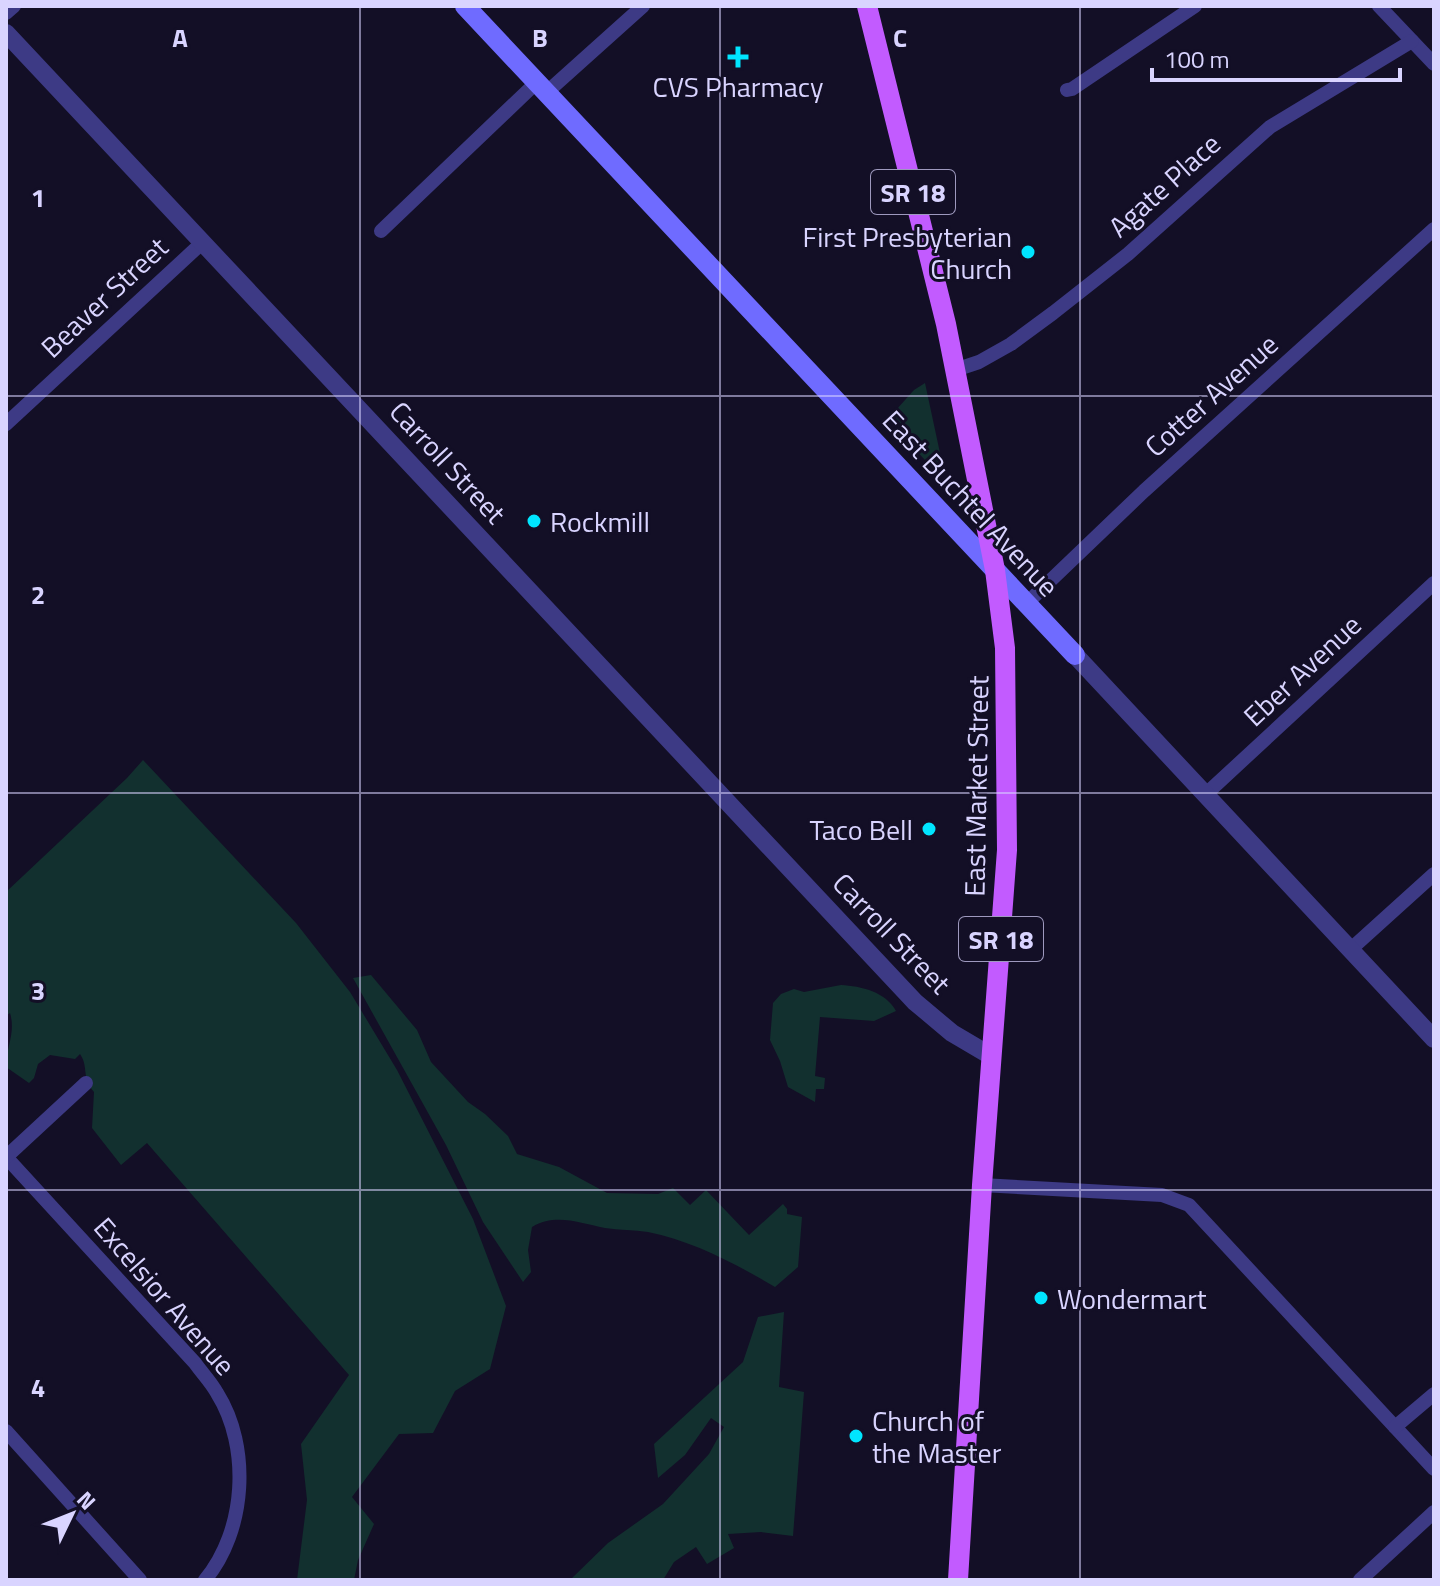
<svg xmlns="http://www.w3.org/2000/svg" width="1440" height="1586" viewBox="0 0 1440 1586" font-family="'Titillium Web',sans-serif">
	<style>
		.green { fill: #12302f }
		.lines { fill: none; stroke-linecap: round; stroke-linejoin: round }
		.minor { stroke: #3d3a85; stroke-width: 14 }
		.tertiary { stroke: #3d3a85; stroke-width: 18 }
		.secondary { stroke: #6f6bff; stroke-width: 20 }
		.primary { stroke: #c25bff; stroke-width: 20 }
		.grid { fill: none; stroke: #d9d4ff; stroke-width: 2; stroke-opacity: 0.55 }
		.poi-dot { fill: #00e5ff; stroke: #130f26; stroke-width: 3 }
		.labels { text-anchor: middle; dominant-baseline: central; stroke-width: 6; stroke-linejoin: round; paint-order: stroke }
		.shield { fill: #130f26; stroke: #9e99be; stroke-width: 2 }
		.shield-label { font-size: 26px; font-weight: bold; fill: #d9d4ff }
		.poi-label { font-size: 28px; fill: #d9d4ff; stroke: #130f26; text-anchor: start }
		.street-label { font-size: 28px; fill: #d9d4ff; stroke: #130f26 }
		.grid-label { font-size: 26px; text-anchor: middle; font-weight: bold; fill: #d9d4ff; stroke: #130f26; stroke-width: 6; stroke-linejoin: round; paint-order: stroke }
	</style>
	<rect width="100%" height="100%" fill="#130f26"/>
	<g class="green">
		<polygon points="925,383 943,467 941,471 933,469 888,419 914,390"/>
		<path d="M143 760 296 923 350 992 397 1070 473 1219 506 1306 490 1369 455 1391 433 1433 399 1434 352 1497 374 1524 358 1560 354 1580H297L307 1500 301 1444 349 1375 147 1143 121 1165 92 1128 94 1092C81 1077 89 1067 80 1054L75 1059 50 1055 38 1064 34 1078 29 1083 6 1067C6 1047 16 1033 10 1013L6 1016V892L127 778Z"/>
		<path d="M371 975 417 1030 431 1062 468 1102 485 1114 508 1136 517 1154 559 1167 607 1193 658 1194 673 1188 690 1205 706 1190 749 1235 783 1204 787 1209V1214L802 1217 798 1267 775 1287C736 1264 693 1241 648 1232 634 1230 619 1230 605 1228 579 1223 556 1213 532 1227L528 1250 531 1272 523 1282 483 1222 446 1145 353 978Z"/>
		<path d="M841 985C861 986 886 992 896 1011L874 1021 820 1017 815 1076 825 1078 824 1089H816L815 1102 788 1087 780 1061 770 1040 773 1003 781 994 794 989 804 992Z"/>
		<polygon points="784,1312 779,1387 804,1392 793,1536 761,1532 728,1534 734,1548 707,1564 696,1547 674,1562 663,1580 570,1580 608,1543 663,1504 709,1454 724,1427 711,1418 685,1455 658,1478 654,1444 743,1362 758,1317"/>
	</g>
	<g class="lines">
		<g class="minor">
			<polyline points="1379,6 1434,64"/>
			<polyline points="6,13 14,6"/>
			<polyline points="1067,90 1072,89 1195,6"/>
			<polyline points="546,93 643,6"/>
			<polyline points="381,231 537,82"/>
			<polyline points="955,370 979,362 1011,344 1053,313 1128,254 1270,127 1412,41"/>
			<polyline points="6,424 203,242"/>
			<polyline points="1027,603 1144,491 1434,229"/>
			<polyline points="1206,794 1434,583"/>
			<polyline points="1351,949 1434,874"/>
			<path d="M6 1157 195 1363C202 1373 211 1382 217 1393 251 1447 246 1531 205 1580"/>
			<polyline points="6,1157 86,1083"/>
			<polyline points="982,1185 1162,1195 1189,1205 1434,1469"/>
			<polyline points="1395,1427 1434,1394"/>
			<polyline points="6,1431 140,1580"/>
			<polyline points="1360,1580 1434,1512"/>
		</g>
		<g class="tertiary">
			<polyline points="6,33 915,1002 952,1033 991,1056"/>
			<polyline points="1075,655 1434,1039"/>
		</g>
		<polyline class="secondary" points="465,6 1075,655"/>
		<polyline class="primary" points="867,6 946,324 995,570 1005,648 1007,850 982,1185 958,1580"/>
	</g>
	<path class="grid" d="M360 6V1580M720 6V1580M1080 6V1580M6 396H1434M6 793H1434M6 1190H1434"/>
	<g class="poi-dot">
		<path d="M734 45h8v8h8v8h-8v8h-8v-8h-8v-8h8z"/>
		<circle cx="1028" cy="252" r="8"/>
		<circle cx="534" cy="521" r="8"/>
		<circle cx="929" cy="829" r="8"/>
		<circle cx="1041" cy="1298" r="8"/>
		<circle cx="856" cy="1436" r="8"/>
	</g>
	<g class="labels">
		<g class="shield">
			<rect x="871" y="170" width="84" height="44" rx="6"/>
			<rect x="959" y="917" width="84" height="44" rx="6"/>
		</g>
		<g class="shield-label">
			<text x="913" y="192">SR 18</text>
			<text x="1001" y="939">SR 18</text>
		</g>
		<g class="poi-label">
			<text x="738" y="86" text-anchor="middle">CVS Pharmacy</text>
			<text x="1012" y="236" text-anchor="end">First Presbyterian<tspan x="1012" dy="32">Church</tspan></text>
			<text x="550" y="521">Rockmill</text>
			<text x="913" y="829" text-anchor="end">Taco Bell</text>
			<text x="1057" y="1298">Wondermart</text>
			<text x="872" y="1420">Church of<tspan x="872" dy="32">the Master</tspan></text>
		</g>
		<g class="street-label">
			<text transform="translate(1164 185) rotate(-42)">Agate Place</text>
			<text transform="translate(104 297) rotate(-43)">Beaver Street</text>
			<text transform="translate(1211 395) rotate(-42)">Cotter Avenue</text>
			<text transform="translate(448 462) rotate(47)">Carroll Street</text>
			<text transform="translate(971 503) rotate(47)">East Buchtel Avenue</text>
			<text transform="translate(1302 670) rotate(-43)">Eber Avenue</text>
			<text transform="translate(976 786) rotate(-89)">East Market Street</text>
			<text transform="translate(892 933) rotate(46)">Carroll Street</text>
			<text transform="translate(165 1296) rotate(49)">Excelsior Avenue</text>
		</g>
	</g>
	<g class="grid-label">
		<text x="180" y="47">A</text>
		<text x="540" y="47">B</text>
		<text x="900" y="47">C</text>
		<text x="38" y="207">1</text>
		<text x="38" y="604">2</text>
		<text x="38" y="1000">3</text>
		<text x="38" y="1397">4</text>
	</g>
	<rect width="1440" height="1586" fill="none" stroke="#d9d4ff" stroke-width="16"/>
	<g transform="translate(72 1514) rotate(47)" stroke="#130f26" stroke-width="6" paint-order="stroke">
	<path d="M0-6L14 30L0 20L-14 30Z" fill="#d9d4ff"/>
	<text y="-12" font-size="22" font-weight="bold" text-anchor="middle" fill="#d9d4ff">N</text>
	</g>
	<path d="M1152 68v12h248v-12" fill="none" stroke="#d9d4ff" stroke-width="4"/>
	<text x="1164" y="68" font-size="24" fill="#d9d4ff" stroke="#130f26" stroke-width="6" paint-order="stroke">100 m</text>
</svg>
